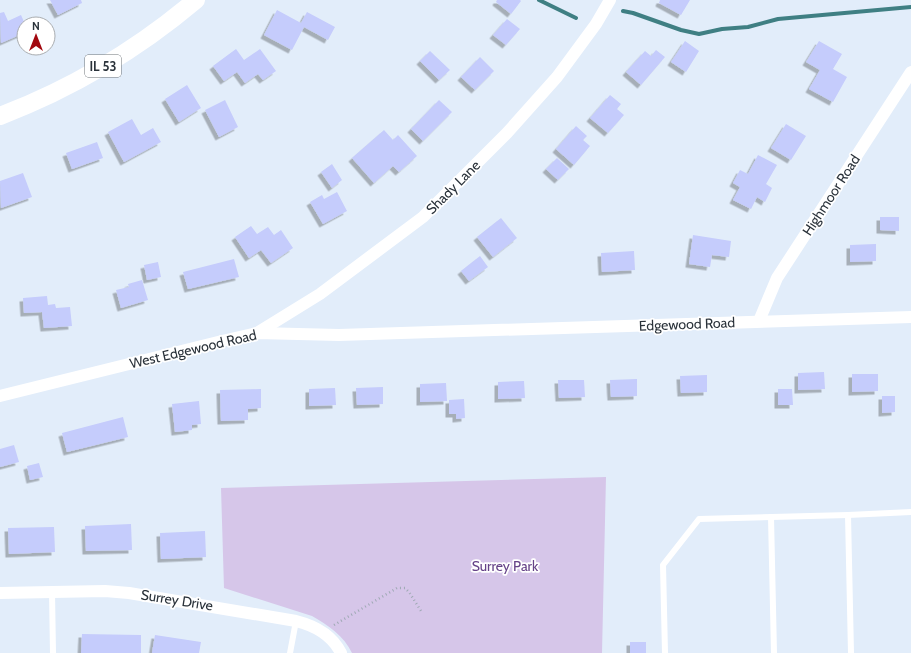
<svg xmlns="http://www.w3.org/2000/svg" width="911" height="653" viewBox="0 0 911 653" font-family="Cabin,sans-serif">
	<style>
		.green { fill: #d6c6e9 }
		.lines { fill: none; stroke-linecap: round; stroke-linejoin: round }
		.stream { stroke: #3f7f83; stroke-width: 4 }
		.building { fill: #c5ccfc; filter: url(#shadow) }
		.path { stroke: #9fa9b4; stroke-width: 2.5; stroke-dasharray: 1 3; stroke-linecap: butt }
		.lane { stroke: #fff; stroke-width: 6 }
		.street { stroke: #fff; stroke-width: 12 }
		.primary { stroke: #fff; stroke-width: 18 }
		.labels { text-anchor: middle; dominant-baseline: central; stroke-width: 3.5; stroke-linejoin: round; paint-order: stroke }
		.shield { fill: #fff; stroke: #6a7075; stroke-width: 1 }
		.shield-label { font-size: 13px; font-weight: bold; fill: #2a323a }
		.street-label { font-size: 14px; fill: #2a323a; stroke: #fff }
		.park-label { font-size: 14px; fill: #664388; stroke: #fff }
	</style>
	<defs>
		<filter id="shadow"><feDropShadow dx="-3.5" dy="3.5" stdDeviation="0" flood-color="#0004"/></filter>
	</defs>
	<rect width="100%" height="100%" fill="#e2edfa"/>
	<path class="green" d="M606 477 602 653H352C344 636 328 625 312 616L224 588 221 488Z"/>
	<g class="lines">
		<g class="stream">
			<polyline points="539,0 576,18"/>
			<polyline points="623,11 633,13 681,30 699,34 722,29 748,27 778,19 911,7"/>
		</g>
	</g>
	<g class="building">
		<polygon points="50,0 81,0 82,3 58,15"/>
		<polygon points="497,0 520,0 521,1 511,14 496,2"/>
		<polygon points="660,0 690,0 681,15 659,3"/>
		<polygon points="277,10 301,23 307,12 335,27 328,40 304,27 292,50 264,35"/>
		<polygon points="4,12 8,21 21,15 25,24 24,24 24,33 1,43 0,13"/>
		<polygon points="507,19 520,29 506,45 493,35"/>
		<polygon points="685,41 699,51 686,72 671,62"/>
		<polygon points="819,41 842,54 833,69 847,77 833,102 809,89 820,70 806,62"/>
		<polygon points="236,49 244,60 260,49 276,71 263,80 258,74 245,83 237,72 224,81 213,66"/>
		<polygon points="656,50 665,57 641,85 626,72 645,51 651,56"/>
		<polygon points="430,51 450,70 439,80 420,61"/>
		<polygon points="480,57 494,71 475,90 461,77"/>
		<polygon points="187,85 201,108 179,122 165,99"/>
		<polygon points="610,95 621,104 617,109 624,115 608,133 590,118"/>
		<polygon points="225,100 238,127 219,137 205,110"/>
		<polygon points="439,100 452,112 423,141 411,129"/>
		<polygon points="132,119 141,135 153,128 161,142 124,162 108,132"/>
		<polygon points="786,124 806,136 791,160 771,148"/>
		<polygon points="576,126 587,136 583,140 590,146 574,165 556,149"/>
		<polygon points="384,130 393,140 398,135 417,156 399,172 393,166 374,183 352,158"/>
		<polygon points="97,142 103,158 72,169 66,153"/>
		<polygon points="758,155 777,165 766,184 772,188 765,202 757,197 751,209 733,200 740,187 733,183 740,170 748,174"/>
		<polygon points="557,158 569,169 558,180 546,169"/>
		<polygon points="332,164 342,180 332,188 321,172"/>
		<polygon points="23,173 32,197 1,208 0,181"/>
		<polygon points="337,192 347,211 323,224 310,202 322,195 324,199"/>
		<polygon points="880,217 899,217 899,231 880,230"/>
		<polygon points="501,218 517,238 493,257 477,237"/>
		<polygon points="251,226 257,234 268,227 274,235 281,230 293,248 271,263 261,250 249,258 235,237"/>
		<polygon points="693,235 731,241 729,257 712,255 710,267 689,264"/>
		<polygon points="876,244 876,261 850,262 850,245"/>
		<polygon points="634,251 635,270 602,272 601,253"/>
		<polygon points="480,256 488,267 469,281 461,271"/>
		<polygon points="234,259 239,277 188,289 183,272"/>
		<polygon points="158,262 161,277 147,280 144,265"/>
		<polygon points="142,280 148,300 121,308 116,290 129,287 128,284"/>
		<polygon points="47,296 48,305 55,304 56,308 70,307 72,326 44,328 42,312 24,313 23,298"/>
		<polygon points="824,372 825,389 798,390 798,373"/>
		<polygon points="852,374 878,374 878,391 852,392"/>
		<polygon points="707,375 707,392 681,393 680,376"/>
		<polygon points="637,379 637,396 611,397 610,380"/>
		<polygon points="558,380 584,380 585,397 559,398"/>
		<polygon points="524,381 525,398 498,399 498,382"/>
		<polygon points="446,383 447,401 420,402 420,384"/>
		<polygon points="383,387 383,404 357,405 356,388"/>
		<polygon points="335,388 336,405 309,406 309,389"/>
		<polygon points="261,389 261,408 248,409 248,420 221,421 220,390"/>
		<polygon points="778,389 792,389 793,405 778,405"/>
		<polygon points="882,396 895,396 895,412 882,413"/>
		<polygon points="464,399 465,418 456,419 456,414 449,414 449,400"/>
		<polygon points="199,401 201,424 192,425 192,430 175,432 172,404"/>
		<polygon points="123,417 128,437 67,452 62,433"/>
		<polygon points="14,445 19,462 0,467 0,449"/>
		<polygon points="39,463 43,477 30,480 27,466"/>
		<polygon points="131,524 132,550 86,551 85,526"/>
		<polygon points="54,527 55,552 9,554 8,528"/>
		<polygon points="205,531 206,557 161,559 160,533"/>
		<polygon points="82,634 141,635 141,653 81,653"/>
		<polygon points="155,635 201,642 199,653 152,653"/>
		<rect x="630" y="642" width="16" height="11"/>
	</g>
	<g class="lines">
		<polyline class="path" points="334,625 397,588 405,588 409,592 421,611"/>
		<g class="lane">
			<polyline points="848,515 851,653"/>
			<polyline points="771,517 774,653"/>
			<polyline points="52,592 53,653"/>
			<polyline points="290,653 296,621"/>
			<polyline points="665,653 663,565 699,519 848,515 911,512"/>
		</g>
		<g class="street">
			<polyline points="759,321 777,278 911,72"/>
			<polyline points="257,333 320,294 423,217 507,133 557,77 596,24 610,0"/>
			<polyline points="0,396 222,341 257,333 339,335 911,317"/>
			<path d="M0 593 105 591 129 593 296 621C316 626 332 635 341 653"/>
		</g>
		<path class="primary" d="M0 116C71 89 138 49 196 0"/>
	</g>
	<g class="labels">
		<rect class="shield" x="85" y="55" width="36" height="22" rx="3"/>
		<g class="shield-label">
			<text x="103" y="66">IL 53</text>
		</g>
		<g class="street-label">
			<text transform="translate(453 187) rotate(-45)">Shady Lane</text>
			<text transform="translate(831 195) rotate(-57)">Highmoor Road</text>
			<text transform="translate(687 324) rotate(-2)">Edgewood Road</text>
			<text transform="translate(193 349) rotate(-13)">West Edgewood Road</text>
			<text transform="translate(177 600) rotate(9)">Surrey Drive</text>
		</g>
		<g class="park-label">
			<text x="505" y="566">Surrey Park</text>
		</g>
	</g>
	<g transform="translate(36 36)"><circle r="19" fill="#ffffff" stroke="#aaadb0"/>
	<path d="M0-3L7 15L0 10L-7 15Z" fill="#a2080f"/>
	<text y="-6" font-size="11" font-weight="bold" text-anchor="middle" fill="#2a323a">N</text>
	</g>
</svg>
